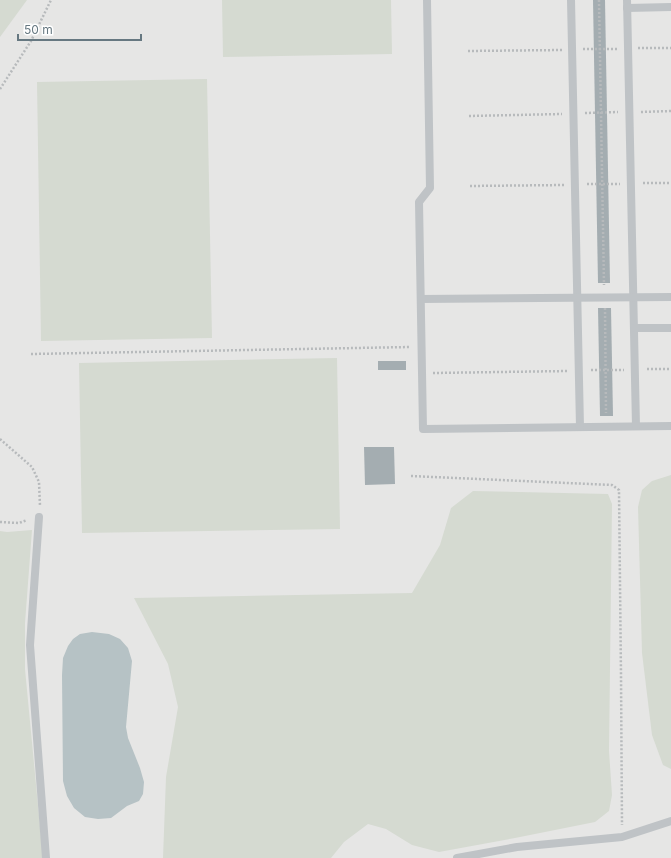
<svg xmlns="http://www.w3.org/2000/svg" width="671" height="858" viewBox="0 0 671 858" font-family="Inter,sans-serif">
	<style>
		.built { fill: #e6e6e5 }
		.green { fill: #d5dad1 }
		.water { fill: #b6c2c5 }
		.building { fill: #a4adb1 }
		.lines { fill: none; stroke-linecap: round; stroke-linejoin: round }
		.path { stroke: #b7babc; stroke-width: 2.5; stroke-dasharray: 2 2; stroke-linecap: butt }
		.service { stroke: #bfc3c6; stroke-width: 8 }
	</style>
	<rect width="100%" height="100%" fill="#f5f5f2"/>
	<rect class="built" x="0" y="0" width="671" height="858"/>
	<g class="green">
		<polygon points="0,0 27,0 0,37"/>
		<polygon points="222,0 391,0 392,54 223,57"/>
		<polygon points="207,79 212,338 41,341 37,82"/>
		<polygon points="337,358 340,529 82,533 79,363"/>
		<polygon points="671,475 671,769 663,765 652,735 642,653 638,507 642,490 652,481"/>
		<polygon points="473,491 608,494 612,504 609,751 612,795 609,811 595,822 515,838 439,852 412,845 386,829 368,824 344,842 331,858 163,858 166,777 178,707 168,664 134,598 412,593 440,545 451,508"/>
		<polygon points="32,530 25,623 25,669 43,858 0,858 0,531 7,532"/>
	</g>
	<polygon class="water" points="92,632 109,634 120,639 128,648 132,661 126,727 128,738 140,768 144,782 143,794 139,801 127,806 111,818 98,819 85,817 74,808 67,796 63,781 62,675 63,658 68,646 73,639 80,634"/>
	<g class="building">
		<polygon points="593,0 605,0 610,283 598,283"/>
		<polygon points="598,308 611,308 613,416 600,416"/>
		<rect x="378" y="361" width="28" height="9"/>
		<polygon points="364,447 394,447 395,484 365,485"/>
	</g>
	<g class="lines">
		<g class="path">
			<polyline points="599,0 604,285"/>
			<polyline points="638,48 671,48"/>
			<polyline points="583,49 617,49"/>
			<polyline points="468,51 562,50"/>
			<polyline points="0,89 31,41 51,0"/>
			<polyline points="641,112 671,111"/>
			<polyline points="585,113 618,112"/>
			<polyline points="469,116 562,114"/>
			<polyline points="643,183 671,183"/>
			<polyline points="587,184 620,184"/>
			<polyline points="470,186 564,185"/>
			<polyline points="605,308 606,413"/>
			<polyline points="31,354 410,347"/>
			<polyline points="647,369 671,369"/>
			<polyline points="591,370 624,370"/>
			<polyline points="433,373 568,371"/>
			<polyline points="0,439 32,467 39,482 40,506"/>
			<polyline points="411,476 612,485 619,490 621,675 622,825"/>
			<polyline points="0,522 19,523 27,520"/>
		</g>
		<g class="service">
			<polyline points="427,0 430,188 419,202 423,429 671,426"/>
			<polyline points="571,0 580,427"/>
			<polyline points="627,0 636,426"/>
			<polyline points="627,8 671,7"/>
			<polyline points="421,299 671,297"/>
			<polyline points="634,328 671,328"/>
			<polyline points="39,517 30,645 46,858"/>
			<polyline points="457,858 517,847 622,837 671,821"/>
		</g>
	</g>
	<path d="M18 34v6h123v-6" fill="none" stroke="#667881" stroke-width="2"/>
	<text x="24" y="34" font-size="12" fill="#667881" stroke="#ffffff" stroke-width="3" paint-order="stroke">50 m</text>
</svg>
